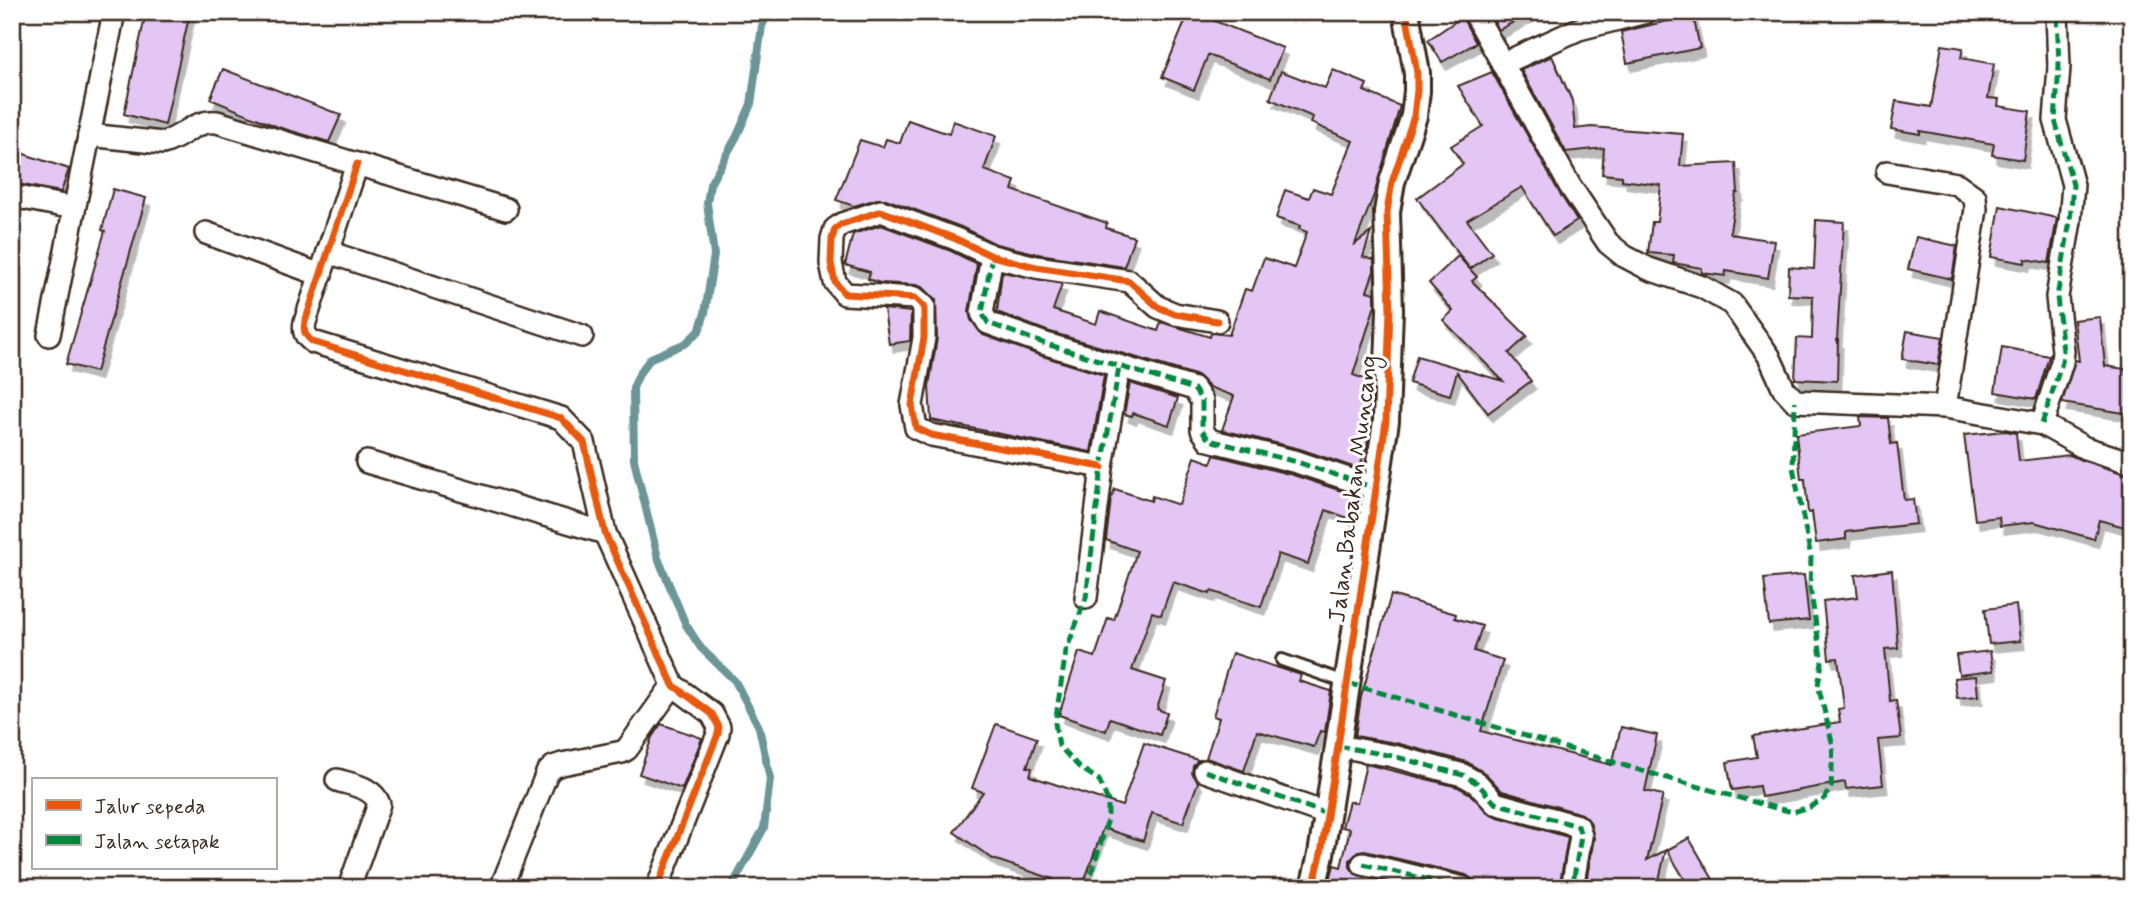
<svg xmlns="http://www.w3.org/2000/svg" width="2144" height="900" viewBox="0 0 2144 900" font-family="Mynerve,sans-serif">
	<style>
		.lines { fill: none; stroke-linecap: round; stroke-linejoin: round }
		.stream { stroke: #6c9598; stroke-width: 8 }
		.building { fill: #e4c6f4; stroke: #3b2a1e; stroke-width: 2; filter: url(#shadow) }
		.service-casing { stroke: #3b2a1e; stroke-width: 16 }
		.minor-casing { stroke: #3b2a1e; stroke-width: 26 }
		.tertiary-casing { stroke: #3b2a1e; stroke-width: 30 }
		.service { stroke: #fff; stroke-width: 10 }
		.minor { stroke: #fff; stroke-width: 21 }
		.tertiary { stroke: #fff; stroke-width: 24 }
		.quiet { stroke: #00873e; stroke-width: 5; stroke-dasharray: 10 5; stroke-linecap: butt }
		.cycleway-casing { stroke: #fff; stroke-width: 11 }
		.cycleway { stroke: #e8590c; stroke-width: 7 }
		.labels { text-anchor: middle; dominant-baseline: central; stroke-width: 6; stroke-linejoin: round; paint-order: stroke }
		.street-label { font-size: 24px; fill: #3b2a1e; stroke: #fff }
	</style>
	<defs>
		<filter id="shadow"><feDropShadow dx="4.5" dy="8" stdDeviation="0" flood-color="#0004"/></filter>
	</defs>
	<rect width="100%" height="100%" fill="#fff"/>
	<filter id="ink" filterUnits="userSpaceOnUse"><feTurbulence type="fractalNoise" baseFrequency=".0143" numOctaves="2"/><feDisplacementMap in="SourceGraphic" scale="14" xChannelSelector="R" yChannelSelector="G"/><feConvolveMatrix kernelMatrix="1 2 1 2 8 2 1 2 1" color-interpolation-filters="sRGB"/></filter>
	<g filter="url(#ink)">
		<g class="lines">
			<polyline class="stream" points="731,888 764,828 770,779 759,727 735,681 701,648 686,625 658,558 634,460 633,388 640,372 651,358 686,343 699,331 705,313 714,255 707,203 710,184 737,136 751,104 762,26 769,12"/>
		</g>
		<g class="building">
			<polygon points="146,12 190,12 165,125 124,114"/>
			<polygon points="1189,12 1215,12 1212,20 1283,48 1270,79 1208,55 1194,90 1162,77"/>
			<polygon points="1489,12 1532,12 1499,30"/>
			<polygon points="1693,15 1700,48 1627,63 1621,32"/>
			<polygon points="1462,17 1476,43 1442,62 1428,40"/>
			<polygon points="1942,45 1963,48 1961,58 1994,64 1988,98 1999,99 1998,106 2030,111 2023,160 1992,155 1994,144 1920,131 1920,134 1891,129 1896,101 1931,107"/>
			<polygon points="1552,56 1572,101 1575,129 1591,127 1683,134 1680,166 1736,163 1738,193 1736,193 1730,231 1731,234 1774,241 1768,278 1726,271 1725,276 1702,273 1702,268 1673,263 1674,255 1648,253 1652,222 1657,222 1661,185 1622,180 1622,176 1602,174 1604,148 1566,152 1521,70"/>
			<polygon points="223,69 341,115 329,142 278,127 210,99"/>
			<polygon points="1333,70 1367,84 1364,91 1400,106 1375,192 1355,244 1371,232 1363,257 1374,260 1374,271 1367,291 1375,293 1375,305 1353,375 1373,382 1372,401 1361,434 1369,436 1367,445 1359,469 1300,449 1222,430 1234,396 1209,387 1198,376 1047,331 997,312 1002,272 1062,284 1053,310 1096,324 1100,311 1158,331 1161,322 1210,337 1211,333 1229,335 1245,289 1252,291 1264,258 1294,268 1307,232 1299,229 1300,226 1276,218 1285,190 1309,198 1313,188 1331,194 1353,141 1311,123 1313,117 1270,99 1281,71 1325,88"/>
			<polygon points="1492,72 1559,192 1577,221 1553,236 1522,187 1467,220 1492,253 1470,269 1417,198 1463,164 1451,146 1483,126 1458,86"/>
			<polygon points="908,120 949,134 953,121 996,136 984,170 1015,181 1012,190 1107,223 1106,228 1134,237 1124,267 1039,254 996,244 961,227 886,199 877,199 854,206 836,200 860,140 883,147 886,139 900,143"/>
			<polygon points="12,150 69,169 61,192 12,183"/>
			<polygon points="113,189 146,198 96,372 66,364 105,231 102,230"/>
			<polygon points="2000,206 2057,218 2049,263 2025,259 2025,263 1991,257"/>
			<polygon points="1816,220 1844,222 1837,340 1838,340 1837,381 1795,379 1797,338 1812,339 1813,296 1788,295 1789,267 1814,269"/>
			<polygon points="881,225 951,251 977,264 969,312 971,320 983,335 1039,355 1104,375 1091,452 931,420 929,386 937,338 936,300 924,288 917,285 880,283 868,279 870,272 845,265 853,234"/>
			<polygon points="1916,237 1957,246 1952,279 1908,269"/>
			<polygon points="1458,256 1477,277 1472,281 1527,336 1509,353 1531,381 1488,413 1457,372 1450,395 1409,383 1417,356 1503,381 1443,320 1453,311 1429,283"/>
			<polygon points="884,309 911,312 910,341 889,344"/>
			<polygon points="2100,317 2105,366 2132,370 2130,414 2062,403 2075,360 2079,361 2074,320"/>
			<polygon points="1907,331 1943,337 1938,365 1902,359"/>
			<polygon points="2002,347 2049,356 2036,399 1995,392"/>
			<polygon points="1130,383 1178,398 1169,425 1133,413 1132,416 1124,414"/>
			<polygon points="1860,417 1888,418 1891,444 1897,443 1904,500 1913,499 1916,524 1846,532 1846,539 1816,543 1812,512 1808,513 1805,479 1801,479 1796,434 1861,426"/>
			<polygon points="2006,431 2016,433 2019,461 2070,455 2081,460 2132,476 2132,529 2099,520 2094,539 2034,522 2000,526 1999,517 1975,520 1964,435"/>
			<polygon points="1214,455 1293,475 1360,497 1356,521 1326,510 1308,564 1278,554 1261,607 1211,591 1210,594 1173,582 1161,615 1152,612 1132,670 1166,681 1157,709 1167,713 1160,735 1110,718 1106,731 1059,715 1079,652 1095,657 1108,618 1114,620 1137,551 1106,540 1111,499 1115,489 1151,501 1152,496 1179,505 1195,457 1211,463"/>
			<polygon points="1892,570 1898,648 1885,649 1890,701 1896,700 1901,738 1878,740 1883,785 1846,789 1845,782 1761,797 1759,786 1732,790 1727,762 1757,757 1753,736 1840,722 1838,709 1844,708 1838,658 1829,659 1823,601 1858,597 1855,575"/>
			<polygon points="1804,575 1809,620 1769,624 1764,579"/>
			<polygon points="1391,595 1456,614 1455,618 1482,626 1474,651 1503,660 1481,731 1612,765 1621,727 1657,735 1645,791 1663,795 1647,860 1666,850 1657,888 1597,888 1600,886 1586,883 1594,838 1590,822 1582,814 1502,791 1486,774 1467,762 1396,743 1355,736 1361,697"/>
			<polygon points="2016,605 2020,641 1989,644 1985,609"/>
			<polygon points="1990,651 1993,671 1959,675 1956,655"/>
			<polygon points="1232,653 1301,675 1299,681 1331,691 1325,732 1320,731 1314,747 1257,731 1244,771 1206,758 1219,718 1213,716"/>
			<polygon points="1976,676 1978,696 1957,698 1954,678"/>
			<polygon points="661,724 702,738 682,789 639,774 652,737"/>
			<polygon points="996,724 1037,738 1027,767 1032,768 1030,776 1122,806 1144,743 1198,760 1193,766 1192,773 1198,782 1183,823 1152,813 1143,841 1103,828 1082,888 1050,888 1053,879 993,859 954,832 983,792 972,788"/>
			<polygon points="1366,764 1458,787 1469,793 1491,815 1568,837 1559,888 1476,888 1472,879 1466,875 1365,851 1359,852 1350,860 1350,867 1355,874 1406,888 1328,888 1334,865 1341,867 1350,829 1342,827 1349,801 1357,803"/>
			<polygon points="1689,838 1704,864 1718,888 1690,888 1667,850"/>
		</g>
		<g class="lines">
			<defs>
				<polyline id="service" points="1282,660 1348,683"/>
				<g id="minor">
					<polyline points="1474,12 1570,186 1608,243 1624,256 1649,269 1702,287 1732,304 1769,356 1784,389 1795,401 1945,407 2042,424 2085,448 2132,463"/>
					<polyline points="1502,64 1579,29 1646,12"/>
					<path d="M89 135 163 143C184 137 194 120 217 122L506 209"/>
					<path d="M357 164 305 322C303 332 305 336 313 342L561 418 584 442 605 533 673 685 712 714 719 727 718 734 657 888"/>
					<polyline points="1887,172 1957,184 1975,197 1976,209 1945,407"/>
					<polyline points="12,196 74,208"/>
					<polyline points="206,233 321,275"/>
					<polyline points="328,252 582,336"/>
					<polyline points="992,256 982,313 988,323 1043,343 1194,389 1202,401 1202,430 1209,440 1297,462 1378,489"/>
					<polyline points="49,335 114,12"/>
					<polyline points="2042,424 2062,362 2063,351 2057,297 2070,221 2073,185 2055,120 2059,67 2057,12"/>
					<polyline points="367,462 605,533"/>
					<polyline points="1102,467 931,435 916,428 912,405 924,338 924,306 915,298 845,294 835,282 831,263 832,239 835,229 842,224 881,211 956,239 992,256 1036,267 1129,281 1158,307 1175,314 1217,321"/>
					<polyline points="1086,598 1102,467 1119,367"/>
					<polyline points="1338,746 1393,756 1463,775 1477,783 1495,803 1578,826 1581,836 1572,888"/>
					<polyline points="1205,771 1327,814"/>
					<path d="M337 780C353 785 373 787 379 804L349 888"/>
					<polyline points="1363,864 1463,888"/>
					<polyline points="501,888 547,773 553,767 562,764 622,752 627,749 673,685"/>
				</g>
				<polyline id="tertiary" points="1313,888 1321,854 1338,746 1386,421 1390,310 1387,212 1392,182 1414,116 1417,91 1417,73 1406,12"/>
			</defs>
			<use href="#service" class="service-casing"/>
			<use href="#minor" class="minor-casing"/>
			<use href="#tertiary" class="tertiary-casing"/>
			<use href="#service" class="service"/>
			<use href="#minor" class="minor"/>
			<use href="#tertiary" class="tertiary"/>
			<g class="quiet">
				<polyline points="992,256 982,313 988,323 1043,343 1194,389 1202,401 1202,430 1209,440 1297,462 1378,489"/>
				<polyline points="2042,424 2062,362 2063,351 2057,297 2070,221 2073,185 2055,120 2059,67 2057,12"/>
				<polyline points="1348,683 1653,774 1772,807 1793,812 1810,807 1824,799 1831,787 1833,746 1818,685 1822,663 1810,587 1811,557 1793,467 1795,401"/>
				<polyline points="1338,746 1393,756 1463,775 1477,783 1495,803 1578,826 1581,836 1572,888"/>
				<polyline points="1205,771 1327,814"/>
				<polyline points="1363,864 1463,888"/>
				<polyline points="1087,888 1108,819 1108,801 1099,780 1079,767 1059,746 1055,723 1066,651 1086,598 1102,467 1119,367"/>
			</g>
			<defs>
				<g id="cycleway">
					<path d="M357 164 305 322C303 332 305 336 313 342L561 418 584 442 605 533 673 685 712 714 719 727 718 734 657 888"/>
					<polyline points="1102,467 931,435 916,428 912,405 924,338 924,306 915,298 845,294 835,282 831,263 832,239 835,229 842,224 881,211 956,239 992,256 1036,267 1129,281 1158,307 1175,314 1217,321"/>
					<polyline points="1313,888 1321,854 1338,746 1386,421 1390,310 1387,212 1392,182 1414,116 1417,91 1417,73 1406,12"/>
				</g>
			</defs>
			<use href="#cycleway" class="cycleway-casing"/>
			<use href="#cycleway" class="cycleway"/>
		</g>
	</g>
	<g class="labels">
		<g class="street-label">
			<text transform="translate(1354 489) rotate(-83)">Jalan Babakan Muncang</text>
		</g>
	</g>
	<rect width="2144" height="900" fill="none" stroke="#fff" stroke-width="42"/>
	<rect x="21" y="21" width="2102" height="858" fill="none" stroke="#3b2a1e" stroke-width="2.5" filter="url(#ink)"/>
	<rect x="32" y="778" width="245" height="91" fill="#ffffff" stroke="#b1aaa5" stroke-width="2"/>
	<rect x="46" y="800" width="35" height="10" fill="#e8590c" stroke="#b1aaa5" stroke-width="2"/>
	<text x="94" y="813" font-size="21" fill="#3b2a1e">Jalur sepeda</text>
	<rect x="46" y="835" width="35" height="10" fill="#00873e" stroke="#b1aaa5" stroke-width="2"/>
	<text x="94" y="848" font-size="21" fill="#3b2a1e">Jalan setapak</text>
</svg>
